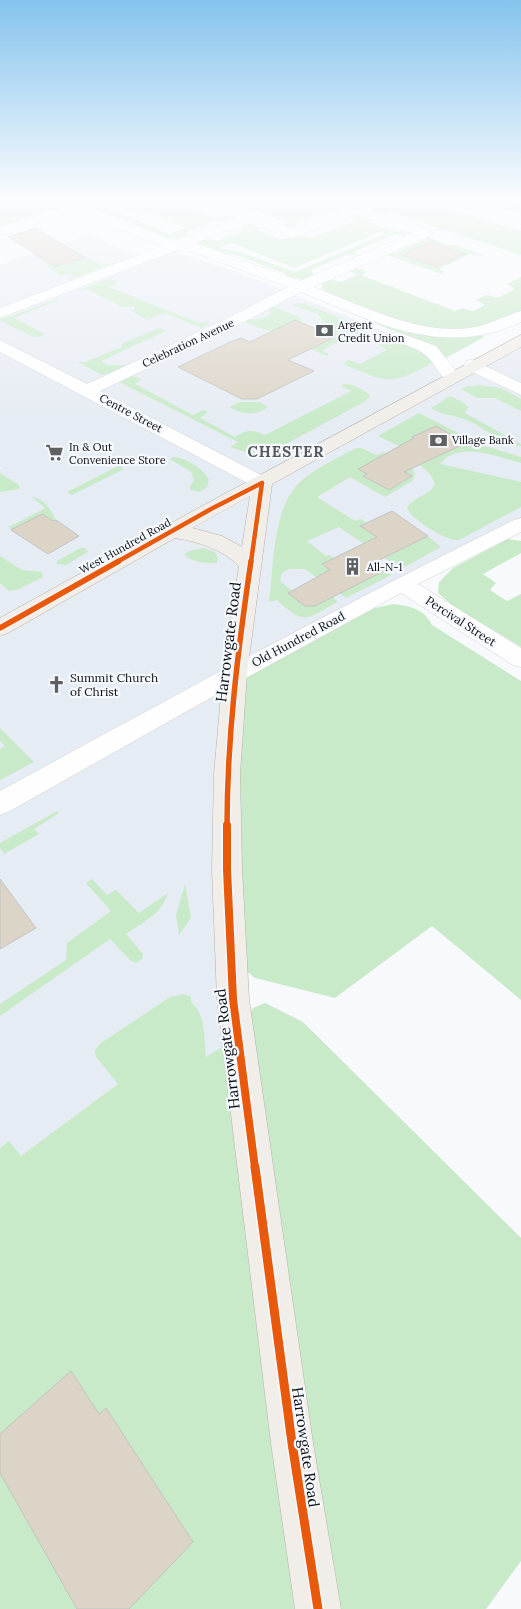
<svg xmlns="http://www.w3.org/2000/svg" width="521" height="1609" viewBox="0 0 521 1609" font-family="Lora,serif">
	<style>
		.built { fill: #e6ecf3 }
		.green { fill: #c9eac9; fill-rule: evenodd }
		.building { fill: #dcd4c7; stroke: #c2c3c3 }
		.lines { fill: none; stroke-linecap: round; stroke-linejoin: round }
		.minor-casing { stroke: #d1d2d5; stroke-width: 1 }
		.major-casing { stroke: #b6b2aa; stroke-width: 1 }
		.minor { fill: #fefeff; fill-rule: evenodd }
		.major { fill: #f1eee9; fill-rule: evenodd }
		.rail-casing { stroke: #c7c7c7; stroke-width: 3 }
		.rail { stroke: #f5f9fe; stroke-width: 2; stroke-dasharray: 6; stroke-linecap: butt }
		.cycleway-far3-casing { stroke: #f5f9fe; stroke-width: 6 }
		.cycleway-far2-casing { stroke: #f5f9fe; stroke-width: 8 }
		.cycleway-far1-casing { stroke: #f5f9fe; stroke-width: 11 }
		.cycleway-casing { stroke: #f5f9fe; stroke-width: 12 }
		.cycleway-far3 { stroke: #e8590c; stroke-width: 4.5 }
		.cycleway-far2 { stroke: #e8590c; stroke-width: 5.5 }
		.cycleway-far1 { stroke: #e8590c; stroke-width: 8 }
		.cycleway { stroke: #e8590c; stroke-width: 9 }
		.labels { text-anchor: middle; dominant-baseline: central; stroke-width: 4.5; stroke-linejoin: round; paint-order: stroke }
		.far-poi-label { font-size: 11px; fill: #0c0d0f; stroke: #f5f9fe; text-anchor: start }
		.far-street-label { font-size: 11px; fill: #0c0d0f; stroke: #f5f9fe }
		.street-label { font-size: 12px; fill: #0c0d0f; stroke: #f5f9fe }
		.poi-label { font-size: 12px; fill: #0c0d0f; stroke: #f5f9fe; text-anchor: start }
		.far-district-label { font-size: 15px; font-weight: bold; letter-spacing: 1px; fill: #55585c; stroke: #f5f9fe }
		.near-street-label { font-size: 15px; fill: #0c0d0f; stroke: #f5f9fe }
	</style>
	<rect width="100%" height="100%" fill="#f7f9fc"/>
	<polygon class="built" points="88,234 141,259 175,246 179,253 237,272 425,348 450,376 521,340 521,523 235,673 234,1039 0,1192 0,637 262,483 0,635 0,468 5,470 0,467 0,265"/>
	<g class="green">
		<polygon points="0,198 53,198 75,207 0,230"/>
		<path d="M116 198H167L217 218 227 215 232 217 233 220 228 222 219 220 184 233 189 236 177 239 157 235 141 227 91 208 92 204ZM112 204 141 215 148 213 185 228 170 234 105 206Z"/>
		<path d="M267 198H294L326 209 334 207 343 210 337 212 331 210 294 224 300 227 293 230 283 226 289 223 250 209 242 211 232 207 234 204C246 201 255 202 267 198Z"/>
		<polygon points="395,198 421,198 418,199 521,231 521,255 445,230 437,231 440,228 390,212 383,215 372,211 373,208"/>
		<polygon points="468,198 489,198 521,207 521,214"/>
		<path d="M355 215 372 219 367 222 398 232 403 229 412 232 405 236 395 234 354 252 360 256 349 254 310 270 315 276 302 280 287 276 284 273 233 254 227 255 198 245C201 235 210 241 218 240 227 238 236 233 244 230L238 226 249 223 261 227 258 231 280 239 302 236 310 238 357 221 350 217ZM380 232 385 234 295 272 239 252 219 248 232 243 294 268Z"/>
		<polygon points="428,237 447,245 454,245 480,254 482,256 470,254 439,269 444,272 441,274 387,255 390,252 395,253 424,240 423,239"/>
		<polygon points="69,247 101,265 114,263 69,280 65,279 74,276 70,274 60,276 38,258 42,255"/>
		<path d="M353 269H361L367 272 361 275 455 311 463 308 473 311 485 305 476 300 487 295 498 298 515 289 507 284 521 277V312C506 318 489 326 474 329 422 337 373 311 326 292L322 288V284L329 279 341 282 357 275 350 271Z"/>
		<polygon points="111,279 117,283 109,287 199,323 207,321 210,323 202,328 165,313 147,320 130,310 135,310 134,306 123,307 87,289 74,292 105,280"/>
		<polygon points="313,297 390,326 465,336 481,335 484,337 444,359 432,347"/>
		<polygon points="60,298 51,303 14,318 45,334 36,338 0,321 0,317 3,319"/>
		<polygon points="296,303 305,304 358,325 367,332 367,338 360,339 351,336 322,350 329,354 327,356 294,342 323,321 318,314 292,305"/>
		<path d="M274 307 299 317 302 321C280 335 266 333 244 321L262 318 270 315 269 309Z"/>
		<polygon points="159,328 166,331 101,361 106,365 126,365 116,371 102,375 78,362 85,362 122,347 121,344"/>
		<path d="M394 342 423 350 432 360V363C405 377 394 386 365 373 358 370 349 368 343 363L349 360 360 364 387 350 378 344Z"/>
		<path d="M132 376 142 379 135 384 193 415 203 410 208 412 200 418 235 437C247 430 252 429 265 435L351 391 342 387V384C351 383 365 389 370 396L366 401 271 452 251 454 230 447 238 442 119 382Z"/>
		<polygon points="480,385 501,388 521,399 521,411 495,398 477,398 461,389 468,386"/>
		<path d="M450 396 461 401 468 407 465 413 521 444V446C501 445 484 426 464 419 454 415 440 415 431 408Z"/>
		<path d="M239 402H260L268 407C258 416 241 415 230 407Z"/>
		<path d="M419 413 482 445 521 457V463C497 457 459 440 440 464L521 482V507L459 540C447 542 411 519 407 508 414 496 429 496 435 484 430 468 414 462 400 454L399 446 378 436Z"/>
		<path d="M356 448H361L377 455 383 452 413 469 415 475 412 481 385 497 350 477 317 497 355 521 361 519 394 541 428 536 441 547 401 569 339 527 307 541 326 556 329 555 334 558 322 564 353 587 384 571 391 575 346 598 305 569H289L282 573 280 581 292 591 289 593 332 597 338 602C305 619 306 627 277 600L269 602C274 566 272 509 300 482 315 468 338 458 356 448Z"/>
		<polygon points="136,457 140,458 121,467 124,469 72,495 67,492"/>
		<path d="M173 457C185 457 204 469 209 480L207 487 199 492 191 490 189 488 194 480 191 472 170 459Z"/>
		<polygon points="0,473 19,485 19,489 0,492"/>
		<path d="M32 497C44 498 51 510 56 520L54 523 29 525 11 530 9 527 45 508Z"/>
		<polygon points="508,539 521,541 521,553 483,574 496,583 490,590 507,601 521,594 521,647 452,605 438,593 439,582 453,568"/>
		<polygon points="80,548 86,548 88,552 66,565 57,564 57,561"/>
		<path d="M204 548 215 552 218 558 217 563C204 563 193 563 184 554L192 550Z"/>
		<polygon points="0,556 22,570 42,572 43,577 17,590 9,591 0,583"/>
		<path d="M393 604C409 606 424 608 432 625L521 681V1000L432 926 335 998 255 978 244 969 237 805 243 682 248 676 375 608Z"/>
		<polygon points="0,728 34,762 0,780 0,749 5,746 0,741"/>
		<polygon points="57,811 59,813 34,829 39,834 4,854 0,848 0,843"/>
		<path d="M92 879 107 895 116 890 139 913 168 893C161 915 144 921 126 934L143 954 142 959 136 963 130 960 110 939 0 1016V1004L66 960 67 943 111 911 86 883Z"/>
		<polygon points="185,884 191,918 179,935 176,915"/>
		<path d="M184 994 191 997V1002C206 1015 204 1038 206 1057L234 1039 315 1609H0V1148L9 1141 21 1156 118 1084 96 1057 95 1050 101 1043 170 997Z"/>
		<polygon points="265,1003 303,1022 521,1238 521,1561 486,1609 340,1609 302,1417 248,1017 253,1008"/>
	</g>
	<g class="building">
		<polygon points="35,228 85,258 55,266 8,237"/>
		<polygon points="431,242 465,254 437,267 402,255"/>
		<polygon points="295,320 335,337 288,360 314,371 257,399 242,399 178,367 230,342 241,338 250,342"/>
		<polygon points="436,426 466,443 404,472 412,476 389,490 363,476 367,474 358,469 414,438 412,437"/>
		<polygon points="392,511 428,536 373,563 384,571 315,606 305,606 288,593 330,570 322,564 377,537 360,526"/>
		<polygon points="42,514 53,521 56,520 79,536 48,554 11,530"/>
		<polygon points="0,879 36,928 0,949"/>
		<polygon points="71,1371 99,1414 106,1408 193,1542 129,1609 77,1609 0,1473 0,1434"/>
	</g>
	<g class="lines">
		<defs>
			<g id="minor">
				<path d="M47 198H64L175 241 237 218 213 209 211 206C220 197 236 198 247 198L246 201 230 206 292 229 343 210 314 201 312 198H332L430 230 432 233 430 236 313 287C362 305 417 335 470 328 489 325 503 316 521 311V322C442 359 375 322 301 292L236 326 100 391 269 479 272 483 269 487 262 489 255 487 0 352V340L87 384 224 320 288 287 190 251 177 250 0 318V308L162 246 75 211 0 236V227L63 207 48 201ZM355 214 412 233 300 281 195 243 249 223 292 238Z"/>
				<path d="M397 332 436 346 461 377 458 381C440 385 437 363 424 354 416 347 401 344 391 340L389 337 391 334Z"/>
				<polygon points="472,360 521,383 521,395 466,369 464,365 466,361"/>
				<path d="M521 518V532L418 584 521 648V667L513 665 401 593 244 679 10 811 0 815V791C170 698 340 606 514 520Z"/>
			</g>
			<path id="major" d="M521 335V347L272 484 247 673 240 774 242 869 249 999 313 1443 341 1609H295L271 1443 217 999 212 869 214 774 223 673 239 566C221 549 200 542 175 538L8 633 0 636V618L204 505ZM250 496 242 547 222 536 192 528Z"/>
		</defs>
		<use href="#minor" class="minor-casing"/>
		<use href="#major" class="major-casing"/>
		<use href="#minor" class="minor"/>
		<use href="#major" class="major"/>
		<defs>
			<polyline id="rail" points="497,198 521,205"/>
		</defs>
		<use href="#rail" class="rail-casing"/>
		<use href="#rail" class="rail"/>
		<defs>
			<g id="cycleway-far3">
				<polyline points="117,562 211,509 262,483"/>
				<polyline points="251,562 262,483"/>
			</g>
			<g id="cycleway-far2">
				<polyline points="0,628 119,561"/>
				<path d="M227 827C227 737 238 649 251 561"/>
			</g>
			<polyline id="cycleway-far1" points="227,825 227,869 233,999 255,1168"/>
			<polyline id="cycleway" points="255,1167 292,1443 318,1609"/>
		</defs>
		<use href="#cycleway-far3" class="cycleway-far3-casing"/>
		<use href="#cycleway-far2" class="cycleway-far2-casing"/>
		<use href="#cycleway-far1" class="cycleway-far1-casing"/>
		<use href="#cycleway" class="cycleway-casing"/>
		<use href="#cycleway-far3" class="cycleway-far3"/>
		<use href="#cycleway-far2" class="cycleway-far2"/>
		<use href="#cycleway-far1" class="cycleway-far1"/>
		<use href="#cycleway" class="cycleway"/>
	</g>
	<linearGradient id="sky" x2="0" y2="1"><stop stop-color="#85c3ed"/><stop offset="0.47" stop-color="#fbfcfe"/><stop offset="1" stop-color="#fbfcfe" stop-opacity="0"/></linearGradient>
	<rect width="521" height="423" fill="url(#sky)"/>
	<defs>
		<symbol id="bank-bare" viewBox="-9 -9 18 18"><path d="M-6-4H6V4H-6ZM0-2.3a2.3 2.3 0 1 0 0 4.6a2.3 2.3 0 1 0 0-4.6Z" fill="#5e6062" stroke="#f5f9fe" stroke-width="2.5" paint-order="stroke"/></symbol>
		<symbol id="supermarket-bare" viewBox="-9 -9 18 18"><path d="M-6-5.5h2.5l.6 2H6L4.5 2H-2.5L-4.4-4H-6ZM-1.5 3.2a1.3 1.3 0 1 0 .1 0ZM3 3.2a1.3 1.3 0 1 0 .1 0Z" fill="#5e6062" stroke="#f5f9fe" stroke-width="2.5" paint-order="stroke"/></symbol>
		<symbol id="building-bare" viewBox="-9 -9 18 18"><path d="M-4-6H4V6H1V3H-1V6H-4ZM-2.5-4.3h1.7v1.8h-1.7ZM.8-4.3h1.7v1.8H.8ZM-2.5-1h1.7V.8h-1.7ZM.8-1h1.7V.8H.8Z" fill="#5e6062" stroke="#f5f9fe" stroke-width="2.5" paint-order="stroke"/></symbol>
		<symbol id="church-bare" viewBox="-9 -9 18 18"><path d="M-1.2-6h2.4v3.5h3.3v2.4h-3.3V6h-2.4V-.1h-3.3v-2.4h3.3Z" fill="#5e6062" stroke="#f5f9fe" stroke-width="2.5" paint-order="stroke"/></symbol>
	</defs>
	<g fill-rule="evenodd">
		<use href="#bank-bare" x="312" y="318" width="25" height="25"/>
		<use href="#bank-bare" x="426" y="428" width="25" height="25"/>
		<use href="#supermarket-bare" x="42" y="440" width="25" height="25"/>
		<use href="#building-bare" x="340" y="554" width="25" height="25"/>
		<use href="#church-bare" x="44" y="672" width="25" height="25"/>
	</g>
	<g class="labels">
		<g class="far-poi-label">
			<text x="338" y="325">Argent<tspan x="338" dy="13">Credit Union</tspan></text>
			<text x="452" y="440">Village Bank</text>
			<text x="69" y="447">In &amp; Out<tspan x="69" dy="13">Convenience Store</tspan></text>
			<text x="367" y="567">All-N-1</text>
		</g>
		<g class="far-street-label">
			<text transform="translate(188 343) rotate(-25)">Celebration Avenue</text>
			<text transform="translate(131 413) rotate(28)">Centre Street</text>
			<text transform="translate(125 546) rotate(-29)">West Hundred Road</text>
		</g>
		<g class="street-label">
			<text transform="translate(461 621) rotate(33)">Percival Street</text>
			<text transform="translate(298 639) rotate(-28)">Old Hundred Road</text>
		</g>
		<g class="poi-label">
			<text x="70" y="677">Summit Church<tspan x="70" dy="14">of Christ</tspan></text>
		</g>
		<g class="far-district-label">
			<text x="286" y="451">CHESTER</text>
		</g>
		<g class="near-street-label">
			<text transform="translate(228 642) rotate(-83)">Harrowgate Road</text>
			<text transform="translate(227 1049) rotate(-97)">Harrowgate Road</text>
			<text transform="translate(306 1447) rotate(82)">Harrowgate Road</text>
		</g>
	</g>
</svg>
